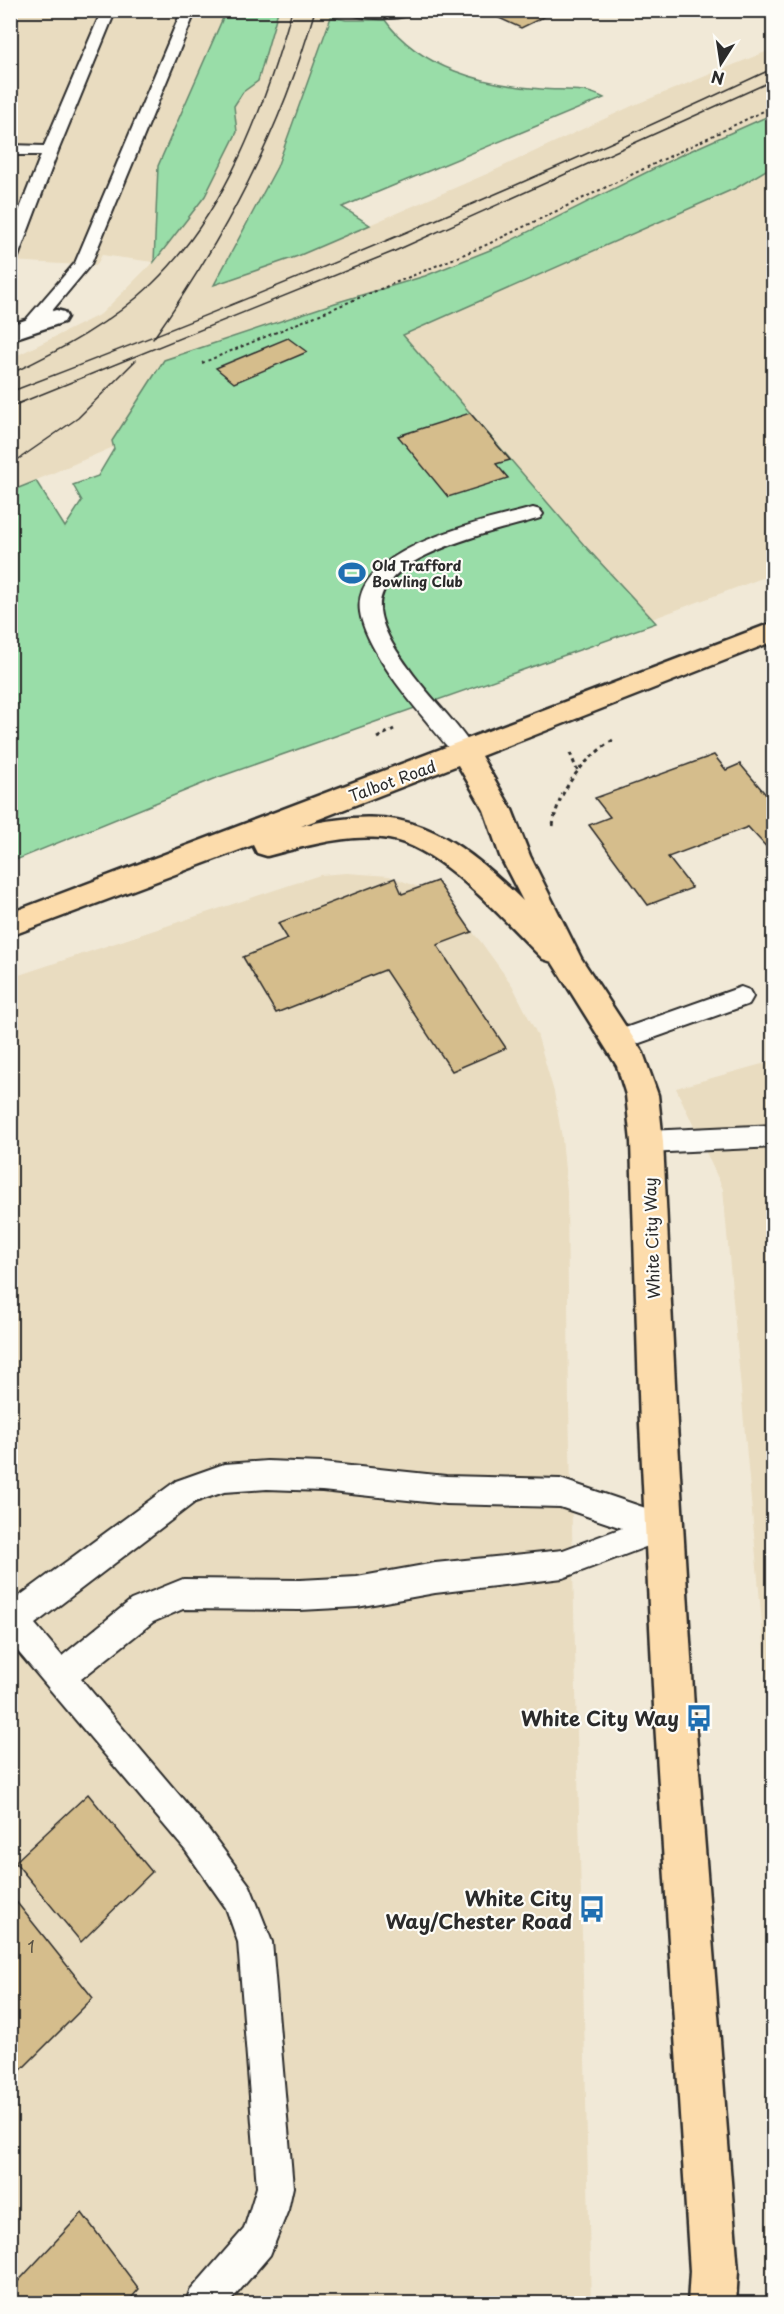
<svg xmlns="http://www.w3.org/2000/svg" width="784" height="2314" viewBox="0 0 784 2314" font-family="'Playpen Sans',sans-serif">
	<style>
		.built { fill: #e9dcc0 }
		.green { fill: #99dda8; stroke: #62846a; stroke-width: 1.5 }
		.building { fill: #d5bd8c; stroke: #2b2b2b; stroke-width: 1.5 }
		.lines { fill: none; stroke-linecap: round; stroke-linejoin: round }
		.service-casing { stroke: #2b2b2b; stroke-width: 4 }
		.minor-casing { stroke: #2b2b2b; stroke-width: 5 }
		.primary-casing { stroke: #2b2b2b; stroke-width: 5 }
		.path-far1 { stroke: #2b2b2b; stroke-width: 2; stroke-dasharray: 3 3; stroke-linecap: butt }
		.path { stroke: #2b2b2b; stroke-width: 3; stroke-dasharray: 4 4; stroke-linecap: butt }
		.service { fill: #fdfcf7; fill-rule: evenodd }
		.minor { fill: #fdfcf7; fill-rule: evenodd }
		.primary { fill: #fcdcac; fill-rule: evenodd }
		.tram { stroke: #2b2b2b; stroke-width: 1.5 }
		.labels { text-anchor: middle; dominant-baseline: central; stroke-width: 4.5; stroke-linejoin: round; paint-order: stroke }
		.far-poi-label { font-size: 14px; font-weight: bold; fill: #2b2b2b; stroke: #fdfcf7; text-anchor: start }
		.street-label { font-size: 16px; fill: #2b2b2b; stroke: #fdfcf7 }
		.near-number-label { font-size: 16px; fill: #565043 }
		.near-poi-label { font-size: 20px; font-weight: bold; fill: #2b2b2b; stroke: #fdfcf7; text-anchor: end }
	</style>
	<rect width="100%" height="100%" fill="#f1e9d7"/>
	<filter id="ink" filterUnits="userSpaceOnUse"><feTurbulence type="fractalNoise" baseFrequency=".0167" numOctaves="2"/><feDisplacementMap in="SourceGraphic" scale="12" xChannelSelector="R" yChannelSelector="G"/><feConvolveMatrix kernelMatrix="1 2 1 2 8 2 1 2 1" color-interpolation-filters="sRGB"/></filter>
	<g filter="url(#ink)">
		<g class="built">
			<polygon points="332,10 331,17 346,20 298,256 489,173 634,105 773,49 773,574 652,619 584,545 395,326 11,491 10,359 101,314 153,262 102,255 96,266 11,261 11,11"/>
			<polygon points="347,873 389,876 442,896 481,942 512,985 537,1034 554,1092 562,1138 567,1191 569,1406 591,2303 11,2303 10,978 320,875"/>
			<polygon points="773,1061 773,1746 723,1189 676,1088"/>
		</g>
		<g class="green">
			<polygon points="226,11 278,11 258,81 243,92 234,106 237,132 205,196 154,262 158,166"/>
			<path d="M331 17 346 20H385C419 68 485 85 541 89 562 91 585 87 604 98L342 207 370 225 298 256 214 285 277 167Z"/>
			<polygon points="773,114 773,166 736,188 403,335 584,545 656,623 219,777 11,862 11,491 36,481 65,527 82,501 73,485 98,476 114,449 112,441 164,360 335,303 425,276 500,246 681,155"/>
		</g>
		<g class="building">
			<polygon points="514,10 558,10 521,28 499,18"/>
			<polygon points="288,338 307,352 234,383 216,368"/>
			<polygon points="470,413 510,460 496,464 508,478 448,497 398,436"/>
			<polygon points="714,755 726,770 740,764 774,804 774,855 748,827 668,857 692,888 648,905 589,825 610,817 595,798"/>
			<polygon points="395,878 402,894 437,881 472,932 437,945 506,1048 452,1071 385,970 276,1013 243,957 288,939 278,923"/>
			<polygon points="88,1794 152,1872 81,1942 15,1862"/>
			<polygon points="10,1894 93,1998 10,2081"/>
			<polygon points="82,2213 139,2289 126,2304 10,2304 10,2290"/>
		</g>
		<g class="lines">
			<defs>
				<g id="service">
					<polygon points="102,10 115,12 58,151 18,257 10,262 10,234 41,155 10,155 10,145 44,146"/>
					<polygon points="182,10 196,10 91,264 36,330 24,330 21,326 24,322 75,263"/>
					<path d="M345 10H419C406 21 358 21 345 10Z"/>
					<path d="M533 508 540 510 543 514 540 518C500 531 375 554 380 610 383 635 402 659 416 678 435 703 460 726 476 753L473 758C459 762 455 756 447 746 421 714 366 653 360 612 351 548 488 520 533 508Z"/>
					<polygon points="741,987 749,990 753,997 749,1004 620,1050 611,1047 608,1040 611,1033"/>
					<polygon points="774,1125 774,1147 647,1153 638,1150 634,1142 638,1134 647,1131"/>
					<path d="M267 1461 322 1463 446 1476 560 1479 672 1517 677 1527 672 1537 563 1578 435 1593 357 1607 300 1610 183 1609 153 1622 81 1679 208 1829 250 1886 272 1942 293 2187 288 2210 270 2255 228 2304H185L190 2291 244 2229 257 2187 238 1942 226 1908 186 1851 10 1642V1603L176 1481 224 1464ZM267 1489 322 1491 446 1504 560 1507 622 1528 563 1550 435 1563 357 1577 300 1580 183 1579 131 1600 62 1656 35 1624 195 1502 224 1492Z"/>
				</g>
				<polygon id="minor" points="56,310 64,312 67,317 64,322 10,340 10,325"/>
				<path id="primary" d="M774 622V641L481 756 512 810 530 856 581 958 643 1053 658 1095 663 1142 677 1425 694 1707 738 2271 736 2304H688L690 2271 654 1707 640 1425 631 1142 626 1095 617 1066 552 962 543 959C506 923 442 847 389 839 349 833 306 846 267 856L257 853 253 845 10 936V913ZM458 765 484 810 500 856 523 901C448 829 407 802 301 826Z"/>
			</defs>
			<use href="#service" class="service-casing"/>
			<use href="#minor" class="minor-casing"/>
			<use href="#primary" class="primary-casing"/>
			<g class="path-far1">
				<polyline points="768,251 774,249"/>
				<polyline points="202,363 484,246 774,106"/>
			</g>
			<g class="path">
				<polyline points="377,738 394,729"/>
				<polyline points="570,753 577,770"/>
				<path d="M553 826C558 789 583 760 613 740"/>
			</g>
			<use href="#service" class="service"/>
			<use href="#minor" class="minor"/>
			<use href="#primary" class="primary"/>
			<g class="tram">
				<path d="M153 339C225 237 281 131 315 10"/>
				<path d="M10 374C61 350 111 323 152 284 226 213 265 106 292 10"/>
				<path d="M10 392C269 293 523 186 774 68"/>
				<polyline points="10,407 395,251 774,80"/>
				<polyline points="10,465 78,418 136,360"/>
			</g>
		</g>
	</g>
	<defs>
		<symbol id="stadium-bare" viewBox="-9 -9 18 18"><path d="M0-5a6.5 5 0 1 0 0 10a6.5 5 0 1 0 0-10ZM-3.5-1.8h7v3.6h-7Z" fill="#1f6fb2" stroke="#fdfcf7" stroke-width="2.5" paint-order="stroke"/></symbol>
		<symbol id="bus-bare" viewBox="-9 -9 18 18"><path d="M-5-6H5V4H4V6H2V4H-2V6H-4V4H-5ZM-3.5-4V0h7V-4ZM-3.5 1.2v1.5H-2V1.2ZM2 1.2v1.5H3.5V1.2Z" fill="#1f6fb2" stroke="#fdfcf7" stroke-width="2.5" paint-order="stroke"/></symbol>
	</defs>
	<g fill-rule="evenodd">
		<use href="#stadium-bare" x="333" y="554" width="38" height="38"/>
		<use href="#bus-bare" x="680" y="1699" width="38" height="38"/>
		<use href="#bus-bare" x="573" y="1890" width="38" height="38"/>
	</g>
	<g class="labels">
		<g class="far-poi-label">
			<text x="372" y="565">Old Trafford<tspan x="372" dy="16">Bowling Club</tspan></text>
		</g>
		<g class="street-label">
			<text transform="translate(392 780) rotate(-20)">Talbot Road</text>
			<text transform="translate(651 1238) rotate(-92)">White City Way</text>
		</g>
		<g class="near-number-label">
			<text x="31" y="1946">1</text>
		</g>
		<g class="near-poi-label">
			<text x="679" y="1718">White City Way</text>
			<text x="572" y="1898">White City<tspan x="572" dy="23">Way/Chester Road</tspan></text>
		</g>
	</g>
	<rect width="784" height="2314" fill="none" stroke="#fdfcf7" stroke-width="36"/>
	<rect x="18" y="18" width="748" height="2278" fill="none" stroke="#2b2b2b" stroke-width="2" filter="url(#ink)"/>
	<g transform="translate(721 63) rotate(192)" stroke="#fdfcf7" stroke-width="4.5" paint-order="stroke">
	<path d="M0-4.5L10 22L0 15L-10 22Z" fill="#2b2b2b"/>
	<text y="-9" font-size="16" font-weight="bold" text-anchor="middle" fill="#2b2b2b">N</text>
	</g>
</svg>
